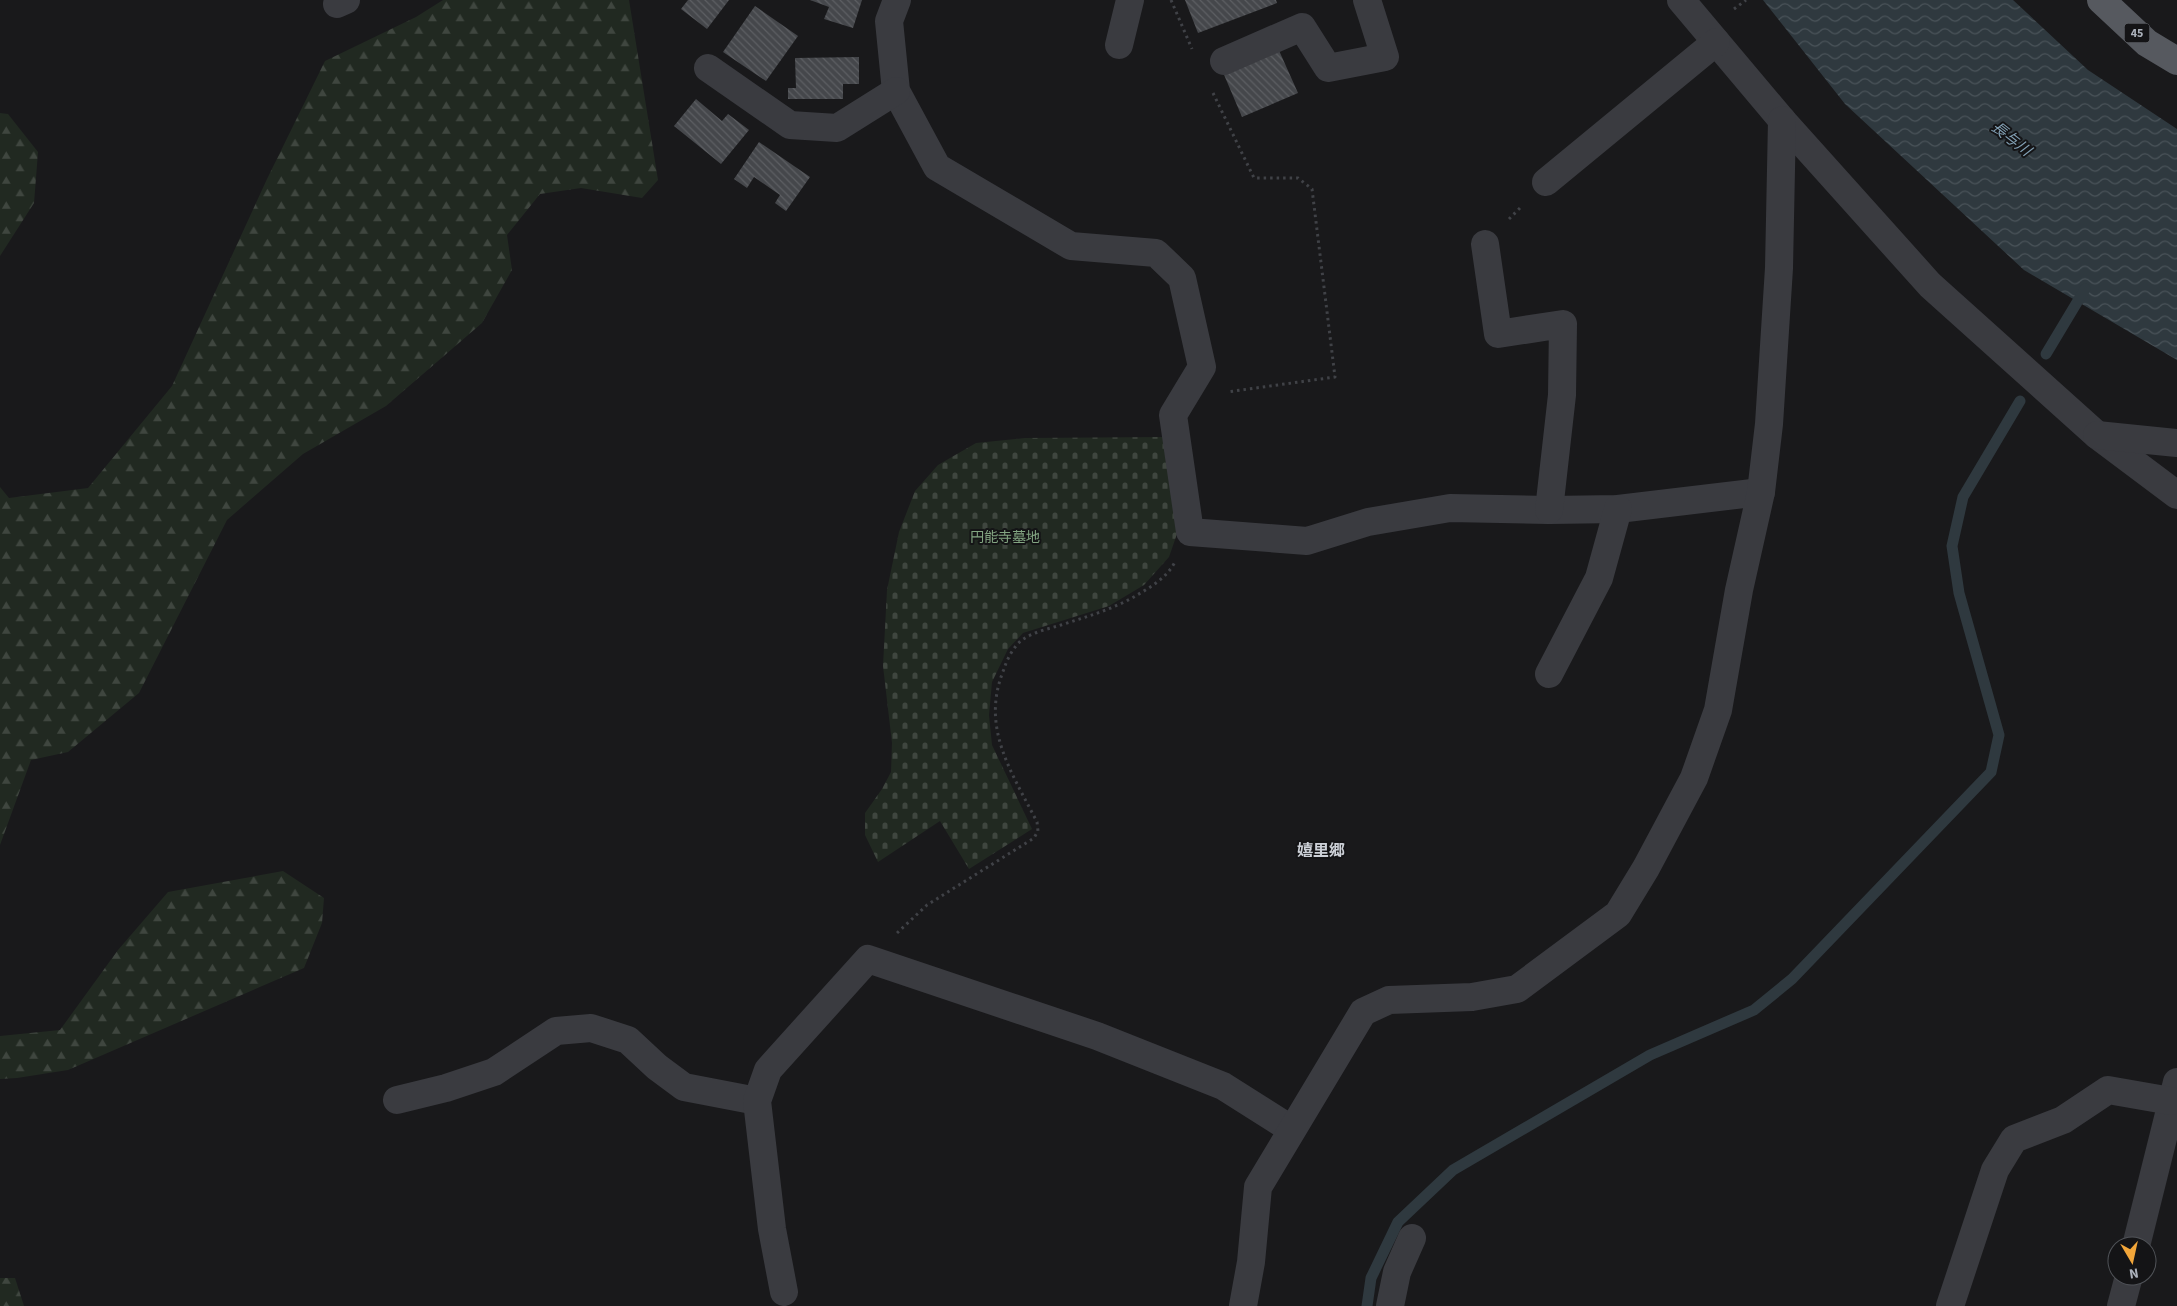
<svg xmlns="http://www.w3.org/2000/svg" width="2177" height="1306" viewBox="0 0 2177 1306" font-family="'Source Sans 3','Noto Sans JP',sans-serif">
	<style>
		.forest { fill: url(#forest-firs) }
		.cemetery { fill: url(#cemetery-stones) }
		.water { fill: url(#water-waves) }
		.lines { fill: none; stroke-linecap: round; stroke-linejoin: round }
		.stream { stroke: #2f393f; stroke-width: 11 }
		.building { fill: url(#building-back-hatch) }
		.path { stroke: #404247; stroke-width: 3; stroke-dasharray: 2.5 4; stroke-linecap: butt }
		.minor { stroke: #3a3b40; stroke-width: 28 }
		.major { stroke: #56595f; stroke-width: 28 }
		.labels { text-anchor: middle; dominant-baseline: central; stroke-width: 4; stroke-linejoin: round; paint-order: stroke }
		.shield { fill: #141416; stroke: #7e828a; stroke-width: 1 }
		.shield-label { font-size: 12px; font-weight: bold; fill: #abb1bb }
		.park-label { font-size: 14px; fill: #83a582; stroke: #141416 }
		.water-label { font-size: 15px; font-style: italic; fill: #83a1b5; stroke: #141416 }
		.quarter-label { font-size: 16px; font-weight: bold; fill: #ccd0d7; stroke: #141416 }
	</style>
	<defs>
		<pattern id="forest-firs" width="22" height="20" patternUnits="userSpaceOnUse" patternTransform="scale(1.25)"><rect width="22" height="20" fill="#212921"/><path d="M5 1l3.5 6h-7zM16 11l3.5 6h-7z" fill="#3f463f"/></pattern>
		<pattern id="cemetery-stones" width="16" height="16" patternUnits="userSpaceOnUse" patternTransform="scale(1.25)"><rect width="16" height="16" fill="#212921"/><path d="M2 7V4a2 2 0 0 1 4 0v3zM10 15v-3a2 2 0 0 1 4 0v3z" fill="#3f463f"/></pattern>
		<pattern id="water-waves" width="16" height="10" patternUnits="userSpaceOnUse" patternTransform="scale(1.25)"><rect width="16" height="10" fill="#2f393f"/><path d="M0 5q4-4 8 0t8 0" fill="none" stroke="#4a5359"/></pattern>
		<pattern id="building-back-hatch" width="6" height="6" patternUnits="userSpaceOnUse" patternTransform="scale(1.25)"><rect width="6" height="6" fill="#45474b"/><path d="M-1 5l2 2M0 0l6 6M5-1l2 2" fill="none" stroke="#5d5f63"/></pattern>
	</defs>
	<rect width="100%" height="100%" fill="#19191b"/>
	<g class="forest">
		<polygon points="443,0 629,0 658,180 642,198 581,188 540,194 507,235 512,270 482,323 386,406 303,454 227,520 139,693 68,752 31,760 0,845 0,487 9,498 88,488 172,386 267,179 325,61 416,17"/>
		<polygon points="0,113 8,114 38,152 34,203 0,256"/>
		<polygon points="283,871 324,898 322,923 304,968 68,1070 17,1078 0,1079 0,1036 60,1030 118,950 168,892"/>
		<polygon points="0,1278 15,1278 24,1306 0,1306"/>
	</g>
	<polygon class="cemetery" points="1164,437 1178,531 1169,557 1144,585 1109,606 1023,633 1008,649 992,682 989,715 992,745 1032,829 969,869 940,821 878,862 865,835 865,813 882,789 891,772 892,743 883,666 887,590 899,532 915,491 938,465 976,443 1025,438"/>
	<polygon class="water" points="1763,0 2013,0 2088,70 2177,129 2177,360 2024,270 1845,104"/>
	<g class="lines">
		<g class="stream">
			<polyline points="2046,354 2085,289"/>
			<polyline points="1367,1306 1371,1278 1398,1222 1453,1170 1650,1055 1754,1010 1792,979 1991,772 1999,735 1959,593 1952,546 1963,497 2020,401"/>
		</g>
	</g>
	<g class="building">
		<polygon points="688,0 729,0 707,29 681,9"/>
		<polygon points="810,0 862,0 853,28 824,19 829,7"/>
		<polygon points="1185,0 1276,0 1277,3 1198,33"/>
		<polygon points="755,6 798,36 766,81 723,52"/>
		<polygon points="1277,46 1298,93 1242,117 1222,70"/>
		<polygon points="859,57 859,84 843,84 843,99 788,99 788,88 796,88 795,58"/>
		<polygon points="696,99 722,121 728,114 749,130 721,164 674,126"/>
		<polygon points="759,142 810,177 786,211 775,203 780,195 754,177 747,188 734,179"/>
	</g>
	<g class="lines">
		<g class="path">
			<polyline points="1171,0 1192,49"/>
			<polyline points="1734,9 1746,0"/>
			<polyline points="1213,93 1254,178 1298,178 1312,189 1335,377 1227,392"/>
			<polyline points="1509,219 1522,206"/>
			<path d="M897 933 927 905 1034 838 1038 831 1037 822C1011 771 980 727 1004 669 1007 659 1014 646 1022 640 1033 632 1048 629 1061 625 1086 617 1110 610 1132 598 1149 588 1166 579 1175 562"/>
		</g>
		<g class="minor">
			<polyline points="897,0 889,21 896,91 937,167 1071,246 1156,253 1182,278 1202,367 1173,415 1190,532 1307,541 1368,522 1450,508 1549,510 1618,509 1761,492"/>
			<polyline points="1681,0 1782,120 1930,285 2097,435 2177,495"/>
			<polyline points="337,4 346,0"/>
			<polyline points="1119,45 1130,0"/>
			<polyline points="1224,61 1302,27 1328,68 1385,57 1367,0"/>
			<polyline points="708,68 790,125 837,128 896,91"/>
			<polyline points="1546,182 1716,42"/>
			<polyline points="1485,244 1498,334 1563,324 1562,395 1549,510"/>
			<polyline points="2097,435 2177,443"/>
			<polyline points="1549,674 1599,578 1618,509"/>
			<polyline points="397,1100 446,1088 494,1072 556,1031 591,1028 628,1040 657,1067 684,1087 757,1101"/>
			<polyline points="2136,1246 2177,1082"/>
			<polyline points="784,1292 772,1229 757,1101 768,1070 868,959 1097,1036 1223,1086 1291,1129"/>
			<polyline points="1243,1306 1251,1262 1258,1187 1363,1012 1389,1000 1472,997 1517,989 1618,914 1646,868 1694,778 1718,710 1739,590 1761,492 1769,424 1779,268 1782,120"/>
			<polyline points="1390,1306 1397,1272 1412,1238"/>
			<polyline points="1950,1306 1995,1170 2014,1139 2063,1120 2108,1090 2171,1101"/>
			<polyline points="2121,1306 2129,1276"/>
		</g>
		<polyline class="major" points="2101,0 2147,43 2177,61"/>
	</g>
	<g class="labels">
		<rect class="shield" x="2124.5" y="23.5" width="25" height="19" rx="4"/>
		<g class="shield-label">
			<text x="2137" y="33">45</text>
		</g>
		<g class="park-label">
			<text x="1005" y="538">円能寺墓地</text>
		</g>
		<g class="water-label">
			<text transform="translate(2011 139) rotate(38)">長与川</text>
		</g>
		<g class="quarter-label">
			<text x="1321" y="851">嬉里郷</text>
		</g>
	</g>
	<g transform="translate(2132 1261) rotate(171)"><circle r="24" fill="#141416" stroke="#505358"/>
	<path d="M0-4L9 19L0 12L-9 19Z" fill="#f2a63a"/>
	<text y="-8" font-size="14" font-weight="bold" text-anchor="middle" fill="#abb1bb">N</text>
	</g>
</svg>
